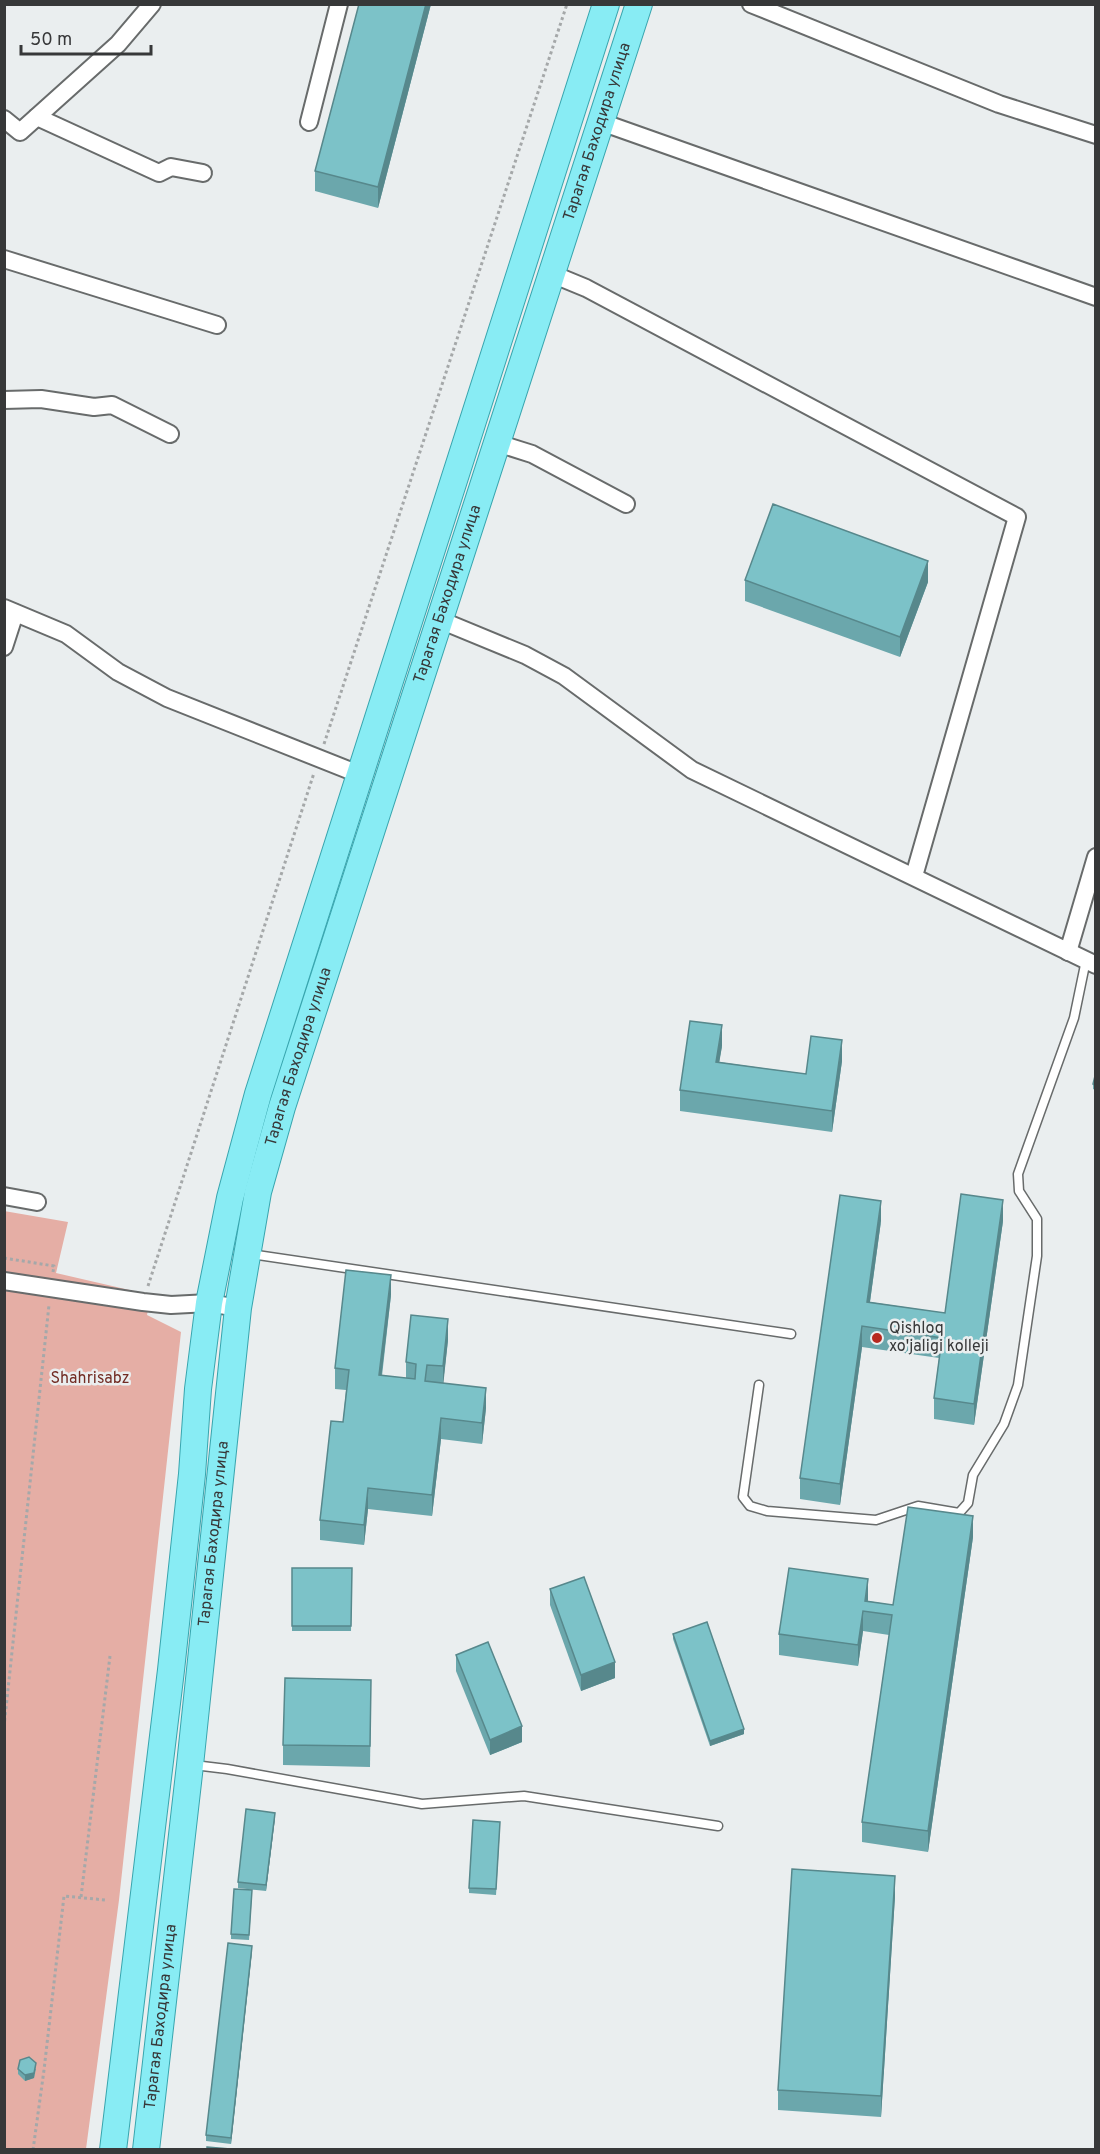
<svg xmlns="http://www.w3.org/2000/svg" width="1100" height="2154" viewBox="0 0 1100 2154" font-family="Overpass,sans-serif">
	<style>
		.green { fill: #e5aea5 }
		.lines { fill: none; stroke-linecap: round; stroke-linejoin: round }
		.service-casing { stroke: #686b6b; stroke-width: 11 }
		.minor-casing { stroke: #686b6b; stroke-width: 20 }
		.primary-casing { stroke: #38a5ae; stroke-width: 28 }
		.path { stroke: #a5a8a9; stroke-width: 3; stroke-dasharray: 3 3; stroke-linecap: butt }
		.service { stroke: #fff; stroke-width: 8 }
		.minor { stroke: #fff; stroke-width: 16 }
		.primary { stroke: #88ecf4; stroke-width: 26 }
		.wall { fill: #6ba7ac }
		.shaded-wall { fill: #57888c }
		.building { fill: #7cc2c8; stroke: #57888c; stroke-width: 1.5 }
		.poi-dot { fill: #b7281e; stroke: #eaeeef; stroke-width: 2 }
		.labels { text-anchor: middle; dominant-baseline: central; stroke-width: 5; stroke-linejoin: round; paint-order: stroke }
		.street-label { font-size: 16px; fill: #373839; stroke: #eaeeef }
		.poi-label { font-size: 16px; fill: #373839; stroke: #eaeeef; text-anchor: start }
		.park-label { font-size: 16px; fill: #722c24; stroke: #eaeeef }
	</style>
	<rect width="100%" height="100%" fill="#eaeeef"/>
	<polygon class="green" points="4,1211 68,1222 56,1273 151,1295 147,1315 181,1332 119,1900 86,2149 5,2149"/>
	<g class="lines">
		<defs>
			<g id="service">
				<polyline points="251,1254 791,1334"/>
				<polyline points="759,1385 743,1497 750,1506 767,1511 876,1520 918,1506 959,1513 968,1503 973,1475 1004,1424 1018,1385 1037,1256 1037,1219 1019,1191 1018,1174 1074,1018 1086,960"/>
				<polyline points="194,1765 227,1769 422,1804 524,1796 718,1826"/>
			</g>
			<g id="minor">
				<polyline points="751,4 999,104 1096,135"/>
				<polyline points="37,117 159,173 171,167 203,173"/>
				<polyline points="4,119 20,132 118,44 152,4"/>
				<polyline points="309,122 339,4"/>
				<polyline points="601,122 1096,297"/>
				<polyline points="4,259 217,325"/>
				<polyline points="552,274 586,288 1017,517 914,876"/>
				<polyline points="4,400 41,399 94,407 112,405 170,434"/>
				<polyline points="497,443 532,454 626,504"/>
				<polyline points="4,608 66,634 118,672 167,698 361,775"/>
				<polyline points="440,620 525,655 564,676 692,770 1096,965"/>
				<polyline points="4,647 15,613"/>
				<polyline points="1068,952 1096,857"/>
				<polyline points="4,1196 37,1202"/>
				<polyline points="4,1281 143,1302 171,1305 209,1303 238,1308"/>
			</g>
			<g id="primary">
				<polyline points="113,2150 171,1670 192,1474 198,1389 209,1303 230,1198 258,1094 606,4"/>
				<path id="s1" d="M146 2150 190 1765 238 1308 258 1192 282 1107 639 4"/>
			</g>
		</defs>
		<use href="#service" class="service-casing"/>
		<use href="#minor" class="minor-casing"/>
		<use href="#primary" class="primary-casing"/>
		<g class="path">
			<polyline points="324,744 567,4"/>
			<polyline points="4,1258 54,1266 53,1272"/>
			<polyline points="148,1286 314,773"/>
			<polyline points="4,1727 49,1305"/>
			<polyline points="81,1897 110,1656"/>
			<polyline points="33,2150 44,2070 64,1896 105,1900"/>
		</g>
		<use href="#service" class="service"/>
		<use href="#minor" class="minor"/>
		<use href="#primary" class="primary"/>
	</g>
	<g class="wall">
		<polygon points="359,4 431,4 378,208 315,191 315,171"/>
		<polygon points="745,580 928,582 900,657 745,601"/>
		<polygon points="722,1046 719,1062 806,1074 842,1061 832,1132 680,1111 680,1090"/>
		<polygon points="1095,1076 1095,1090 1093,1089 1093,1084"/>
		<polygon points="881,1221 870,1302 945,1313 1003,1221 974,1425 934,1419 934,1398 939,1358 862,1347 840,1505 800,1499 800,1478"/>
		<polygon points="391,1295 382,1376 406,1378 406,1362 448,1340 443,1383 486,1408 482,1444 441,1439 432,1516 368,1509 364,1545 320,1540 320,1520 343,1422 346,1390 335,1389 335,1368"/>
		<polygon points="973,1537 928,1852 862,1842 862,1822 889,1635 863,1631 858,1666 779,1655 779,1634 868,1601 893,1605"/>
		<polygon points="292,1568 352,1568 351,1631 292,1631"/>
		<polygon points="550,1589 615,1678 581,1691 550,1605"/>
		<polygon points="673,1634 744,1734 710,1746 673,1639"/>
		<polygon points="456,1655 522,1742 490,1755 456,1671"/>
		<polygon points="371,1700 370,1767 283,1765 283,1745"/>
		<polygon points="275,1818 266,1891 238,1888 238,1882"/>
		<polygon points="500,1827 496,1895 469,1893 469,1888"/>
		<polygon points="252,1895 249,1940 231,1939 231,1934"/>
		<polygon points="895,1896 881,2117 778,2110 778,2090"/>
		<polygon points="252,1951 231,2144 206,2141 206,2135"/>
		<polygon points="18,2069 36,2069 34,2078 25,2081 18,2074"/>
	</g>
	<g class="shaded-wall">
		<polygon points="426,4 431,4 378,208 378,187"/>
		<polygon points="928,561 928,582 900,657 900,637"/>
		<polygon points="722,1025 722,1046 716,1082 716,1062"/>
		<polygon points="842,1040 842,1061 832,1132 832,1111"/>
		<polygon points="1003,1200 1003,1221 974,1425 974,1404"/>
		<polygon points="881,1201 881,1221 867,1323 867,1302"/>
		<polygon points="391,1275 391,1295 379,1396 379,1375"/>
		<polygon points="448,1319 448,1340 443,1387 443,1366"/>
		<polygon points="862,1326 862,1347 840,1505 840,1484"/>
		<polygon points="486,1388 486,1408 482,1444 482,1423"/>
		<polygon points="441,1418 441,1439 432,1516 432,1495"/>
		<polygon points="368,1488 368,1509 364,1545 364,1525"/>
		<polygon points="973,1516 973,1537 928,1852 928,1831"/>
		<polygon points="868,1579 868,1600 866,1611 865,1601"/>
		<polygon points="863,1611 863,1631 858,1666 858,1645"/>
		<polygon points="615,1662 615,1678 581,1691 581,1675"/>
		<polygon points="522,1726 522,1742 490,1755 490,1740"/>
		<polygon points="744,1729 744,1734 710,1746 710,1741"/>
		<polygon points="275,1813 275,1818 266,1891 266,1885"/>
		<polygon points="895,1876 895,1896 881,2117 881,2096"/>
		<polygon points="252,1946 252,1951 231,2144 231,2138"/>
		<polygon points="36,2063 34,2078 25,2081 25,2075"/>
	</g>
	<g class="building">
		<polygon points="359,4 426,4 378,187 315,171"/>
		<polygon points="773,504 928,561 900,637 745,580"/>
		<polygon points="690,1021 722,1025 716,1062 806,1074 811,1036 842,1040 832,1111 680,1090"/>
		<polygon points="1095,1076 1095,1085 1093,1084"/>
		<polygon points="961,1194 1003,1200 974,1404 934,1398 942,1338 862,1326 840,1484 800,1478 840,1195 881,1201 867,1302 945,1313"/>
		<polygon points="346,1270 391,1275 379,1375 415,1379 416,1364 406,1362 411,1315 448,1319 443,1366 427,1365 425,1381 486,1388 482,1423 441,1418 432,1495 368,1488 364,1525 320,1520 331,1421 343,1422 349,1370 335,1368"/>
		<polygon points="908,1507 973,1516 928,1831 862,1822 892,1615 863,1611 858,1645 779,1634 789,1568 868,1579 865,1601 893,1605"/>
		<polygon points="292,1568 352,1568 351,1626 292,1626"/>
		<polygon points="584,1577 615,1662 581,1675 550,1589"/>
		<polygon points="707,1622 744,1729 710,1741 673,1634"/>
		<polygon points="488,1642 522,1726 490,1740 456,1655"/>
		<polygon points="285,1678 371,1680 370,1746 283,1745"/>
		<polygon points="246,1809 275,1813 266,1885 238,1882"/>
		<polygon points="473,1820 500,1822 496,1889 469,1888"/>
		<polygon points="792,1869 895,1876 881,2096 778,2090"/>
		<polygon points="234,1889 252,1890 249,1935 231,1934"/>
		<polygon points="228,1943 252,1946 231,2138 206,2135"/>
		<polygon points="29,2057 36,2063 34,2073 25,2075 18,2069 20,2060"/>
		<polygon points="207,2147 242,2150 207,2150"/>
	</g>
	<circle class="poi-dot" cx="877" cy="1338" r="6"/>
	<g class="labels">
		<g class="street-label">
			<text stroke="none"><textPath href="#s1" startOffset="2078">Тарагая Баходира улица</textPath></text>
			<text stroke="none"><textPath href="#s1" startOffset="1592">Тарагая Баходира улица</textPath></text>
			<text stroke="none"><textPath href="#s1" startOffset="1106">Тарагая Баходира улица</textPath></text>
			<text stroke="none"><textPath href="#s1" startOffset="620">Тарагая Баходира улица</textPath></text>
			<text stroke="none"><textPath href="#s1" startOffset="134">Тарагая Баходира улица</textPath></text>
		</g>
		<g class="poi-label">
			<text x="889" y="1329">Qishloq<tspan x="889" dy="18">xo'jaligi kolleji</tspan></text>
		</g>
		<g class="park-label">
			<text x="90" y="1379">Shahrisabz</text>
		</g>
	</g>
	<rect width="1100" height="2154" fill="none" stroke="#373839" stroke-width="12"/>
	<path d="M21 45v9h130v-9" fill="none" stroke="#373839" stroke-width="3"/>
	<text x="30" y="45" font-size="18" fill="#373839" stroke="#eaeeef" stroke-width="4.5" paint-order="stroke">50 m</text>
</svg>
